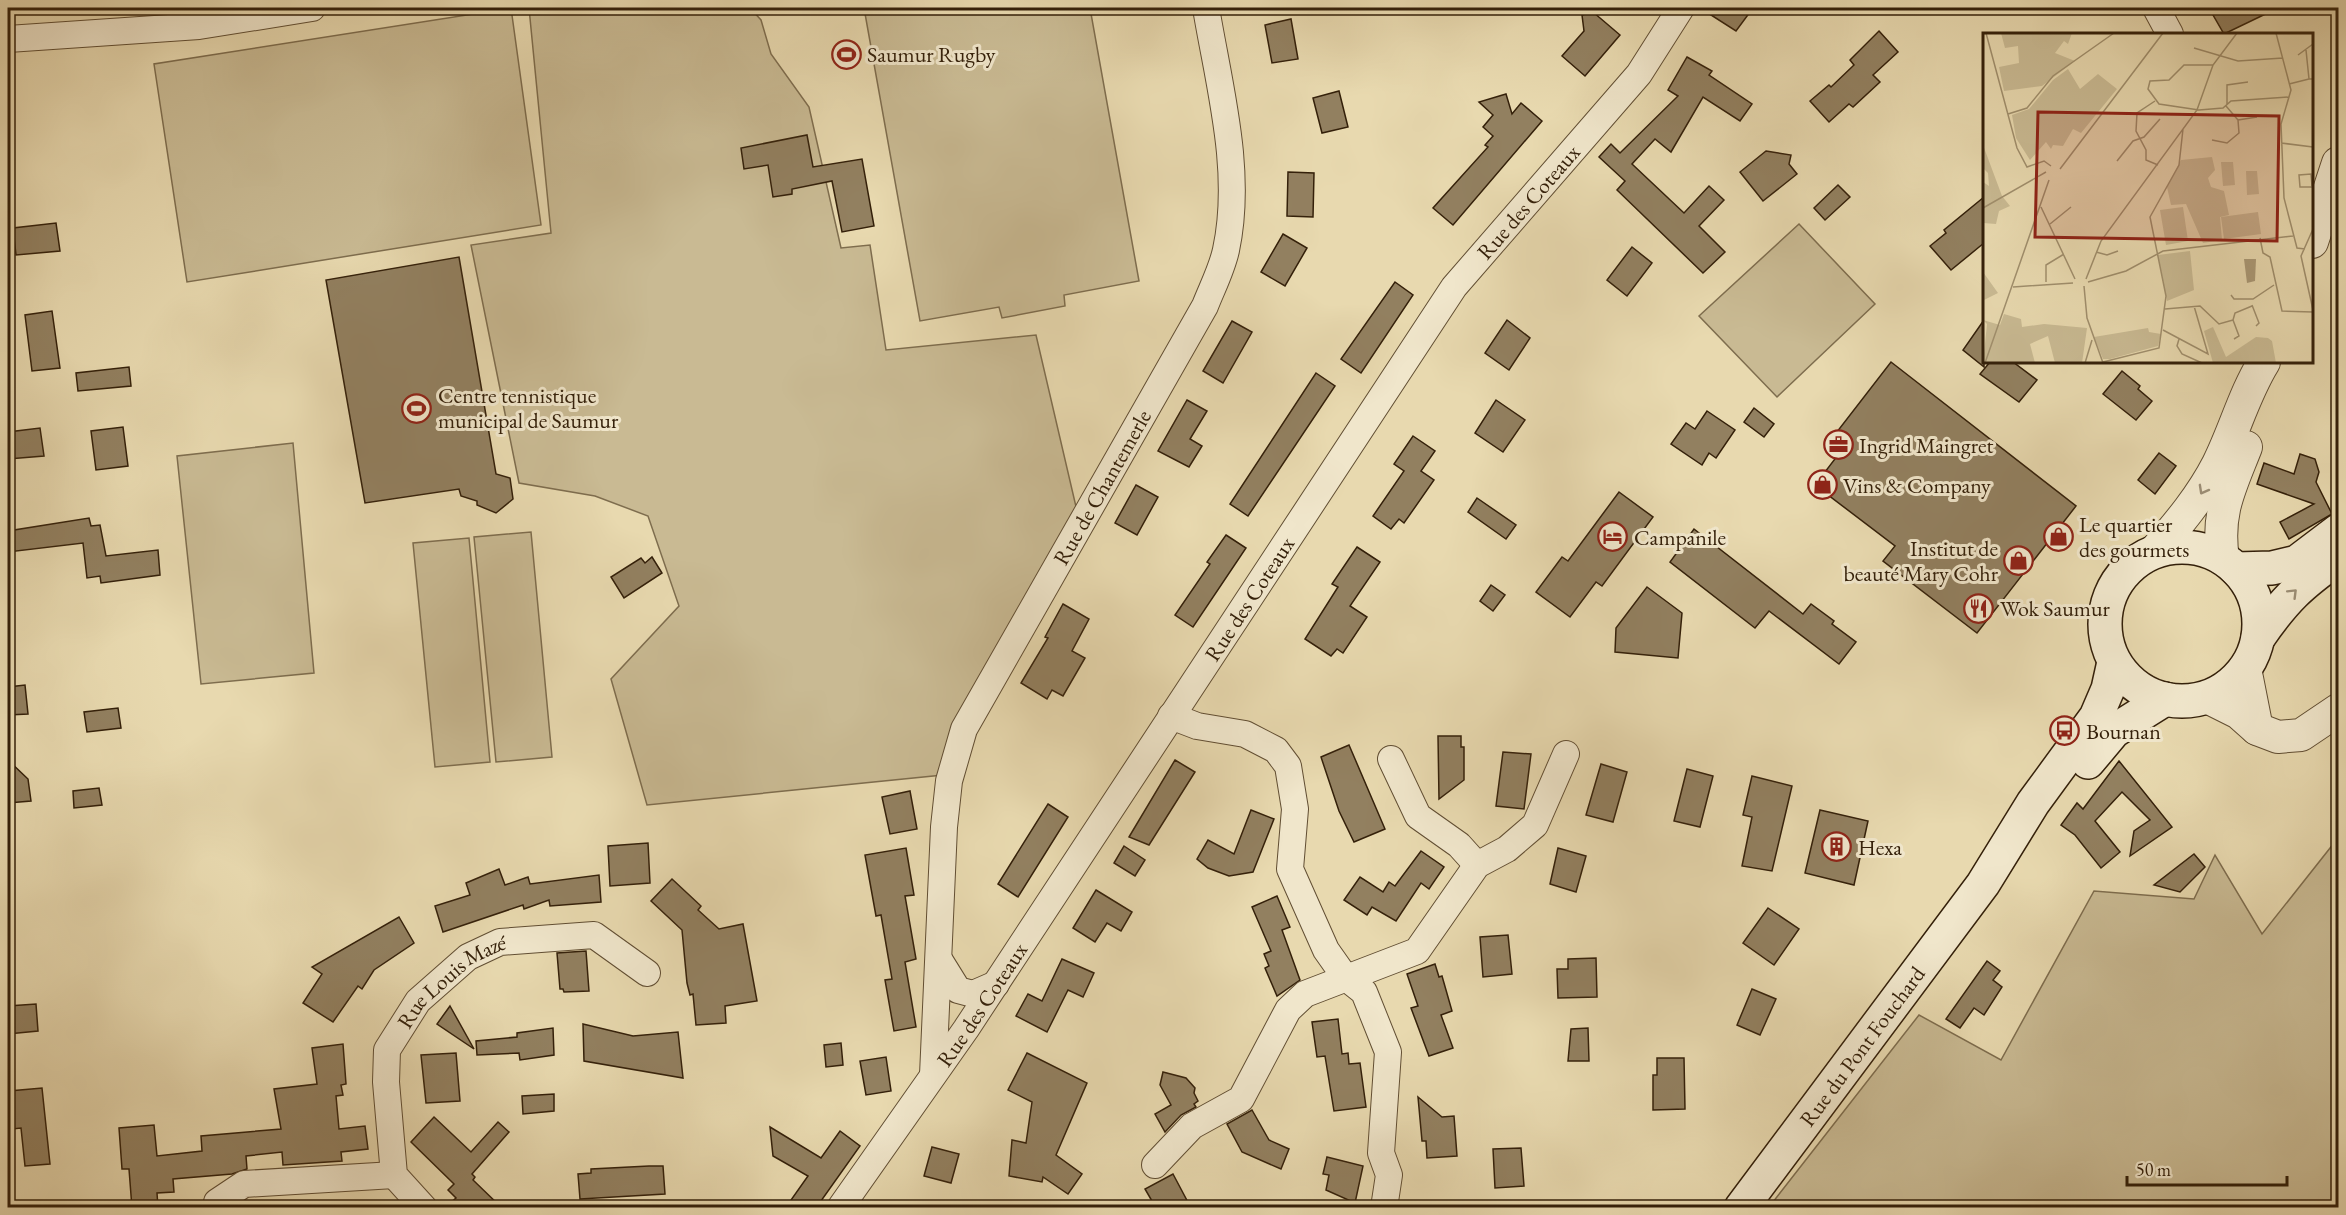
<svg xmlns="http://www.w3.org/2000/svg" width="2346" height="1215" viewBox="0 0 2346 1215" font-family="'EB Garamond',serif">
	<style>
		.green { fill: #c9ba93; stroke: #7e6d4e; stroke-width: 1.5 }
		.building { fill: #928060; stroke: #34200a; stroke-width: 1.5 }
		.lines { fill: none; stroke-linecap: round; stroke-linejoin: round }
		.minor-casing { stroke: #614e33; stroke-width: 28 }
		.tertiary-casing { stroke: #614e33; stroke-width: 34 }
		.secondary-casing { stroke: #34200a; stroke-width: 36 }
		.minor { stroke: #f0e6cb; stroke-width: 26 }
		.tertiary { stroke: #f0e6cb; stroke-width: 32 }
		.secondary { stroke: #f0e6cb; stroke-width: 33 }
		.oneway { stroke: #9b8d74 }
		.labels { text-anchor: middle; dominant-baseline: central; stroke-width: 6; stroke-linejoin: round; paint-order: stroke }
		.poi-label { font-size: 22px; fill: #34200a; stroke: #f0e6cb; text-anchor: start }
		.street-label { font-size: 22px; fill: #34200a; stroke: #f0e6cb }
		.inset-road { fill: none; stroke: #a08f6d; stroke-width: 1.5 }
		.view { fill: #8f2418; fill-opacity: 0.15; stroke: #8f2418; stroke-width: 3 }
		.inset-edge { fill: none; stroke: #34200a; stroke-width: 3 }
	</style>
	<rect width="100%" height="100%" fill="#e8d9af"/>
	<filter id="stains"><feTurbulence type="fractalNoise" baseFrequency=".00333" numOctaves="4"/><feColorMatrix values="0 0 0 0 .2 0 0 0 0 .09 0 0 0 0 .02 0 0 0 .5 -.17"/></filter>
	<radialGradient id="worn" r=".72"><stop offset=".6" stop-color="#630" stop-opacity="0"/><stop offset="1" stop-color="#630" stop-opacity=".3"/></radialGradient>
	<g class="green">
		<polygon points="511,8 541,225 187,282 154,64"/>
		<polygon points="529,8 750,8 761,20 771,54 809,107 841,248 870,245 886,350 1036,335 1077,511 943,775 647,805 611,679 679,606 648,516 595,496 519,483 471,245 551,233"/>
		<polygon points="864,8 1090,8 1139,281 1064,295 1065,306 1002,318 999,307 920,321"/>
		<polygon points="1799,224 1875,304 1777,397 1699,316"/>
		<polygon points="293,443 314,673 201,684 177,456"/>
		<polygon points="531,532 552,757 496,762 474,537"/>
		<polygon points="469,538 490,762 435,767 413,543"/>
		<polygon points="2338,838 2338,1207 1769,1207 1919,1015 2001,1060 2094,891 2194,899 2215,855 2262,934"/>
	</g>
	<g class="building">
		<polygon points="1700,8 1753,8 1736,31"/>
		<polygon points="2209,8 2278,8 2224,34"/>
		<polygon points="1593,12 1620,35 1585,76 1562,56 1584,31 1582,15"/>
		<polygon points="1291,19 1298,59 1272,63 1265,25"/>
		<polygon points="1879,31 1898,52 1873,75 1880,82 1853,107 1849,104 1829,122 1810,101 1829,85 1831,87 1854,65 1850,60"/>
		<polygon points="1687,57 1712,71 1709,75 1752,104 1740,121 1703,97 1671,152 1655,139 1632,164 1684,213 1709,186 1724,200 1699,226 1725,252 1703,273 1617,190 1625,181 1599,157 1611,144 1620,153 1678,96 1668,90"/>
		<polygon points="1339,91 1348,127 1322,133 1313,98"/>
		<polygon points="1506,94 1512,114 1521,103 1542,121 1453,225 1433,208 1488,147 1485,145 1493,136 1483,127 1493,115 1479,102"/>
		<polygon points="807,135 813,167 862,159 874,226 842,232 832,181 792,189 792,194 773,197 768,165 744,169 741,148"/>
		<polygon points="1766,151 1791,155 1789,164 1797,174 1763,201 1740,172"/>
		<polygon points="1288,172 1314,173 1313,217 1287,216"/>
		<polygon points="1838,185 1850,197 1825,220 1814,208"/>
		<polygon points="1984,197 1984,243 1951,270 1930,246 1946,233 1944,230"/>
		<polygon points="56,223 60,251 16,255 13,228"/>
		<polygon points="1283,234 1307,248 1285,286 1261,272"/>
		<polygon points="1632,247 1652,263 1627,296 1607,280"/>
		<polygon points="459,257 496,474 510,478 513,499 496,513 477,505 477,501 461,496 459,489 365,503 326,280"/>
		<polygon points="1395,282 1413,295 1361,373 1341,359"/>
		<polygon points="52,311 60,368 32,371 25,315"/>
		<polygon points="1507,320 1530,338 1509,370 1485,353"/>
		<polygon points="1984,320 1984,367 1963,350"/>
		<polygon points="1232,321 1252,332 1223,383 1203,371"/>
		<polygon points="1891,362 2076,506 1977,633 1883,561 1895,546 1815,485 1838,455 1826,446"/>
		<polygon points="1990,362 2013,362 2037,380 2019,402 1980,374"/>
		<polygon points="129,367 131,386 78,391 76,373"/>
		<polygon points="2122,371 2140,386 2138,389 2152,401 2136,420 2103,394"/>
		<polygon points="1316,373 1335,386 1248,516 1230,504"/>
		<polygon points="1187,400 1207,411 1190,439 1202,446 1189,467 1158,451"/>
		<polygon points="1496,400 1525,420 1503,452 1475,433"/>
		<polygon points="1754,408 1774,424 1764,437 1744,422"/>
		<polygon points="1707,411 1735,430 1716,458 1709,453 1702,465 1671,444 1686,423 1695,429"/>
		<polygon points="123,427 128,466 96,470 91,431"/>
		<polygon points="40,428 44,456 8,459 8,432"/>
		<polygon points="1413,436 1435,451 1421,471 1434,480 1404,523 1399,519 1391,529 1373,516 1404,471 1394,464"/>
		<polygon points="2159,453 2176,466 2155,494 2138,480"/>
		<polygon points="2300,454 2315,459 2319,472 2316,482 2332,514 2289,539 2280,522 2314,504 2257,484 2264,463 2294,474"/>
		<polygon points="1136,485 1158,497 1137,535 1115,523"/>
		<polygon points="1619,492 1653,517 1602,586 1596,582 1570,617 1536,592 1562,557 1568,561"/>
		<polygon points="1477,498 1516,525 1506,539 1468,512"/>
		<polygon points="89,518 91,526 100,525 106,556 158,550 160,575 101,583 100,576 87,578 83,543 8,552 8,531"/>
		<polygon points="1694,529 1803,614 1811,604 1834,621 1832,624 1856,642 1839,664 1769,611 1755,628 1670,562"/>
		<polygon points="1226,535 1246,548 1193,627 1175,615 1210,564 1207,562"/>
		<polygon points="1357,547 1380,562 1350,606 1367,617 1343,653 1337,649 1331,656 1305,639 1338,587 1332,584"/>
		<polygon points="652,557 662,573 624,598 611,577 641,558 645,563"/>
		<polygon points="1491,585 1505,595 1493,611 1480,601"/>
		<polygon points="1647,587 1682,613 1678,658 1615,652 1616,628"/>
		<polygon points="1063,604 1089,619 1072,651 1085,658 1063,696 1052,690 1047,699 1021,683 1048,638 1045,637"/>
		<polygon points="25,685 28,714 8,715 8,687"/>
		<polygon points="118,708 121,728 87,732 84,712"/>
		<polygon points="1438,736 1461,736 1461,747 1464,747 1464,780 1439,799"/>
		<polygon points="1349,745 1385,829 1354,842 1339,811 1321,757"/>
		<polygon points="1503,752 1531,754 1524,809 1496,806"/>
		<polygon points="8,760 28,779 31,801 8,803"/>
		<polygon points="1175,760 1195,772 1149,845 1129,837"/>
		<polygon points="2119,761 2172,827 2130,856 2134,831 2150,820 2122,792 2095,821 2120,852 2101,868 2075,835 2061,825 2077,803 2083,809"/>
		<polygon points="1601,764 1627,772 1613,822 1586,815"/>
		<polygon points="1687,769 1713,776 1700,827 1674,821"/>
		<polygon points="1752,776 1792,786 1772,871 1742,866 1752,817 1743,815"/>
		<polygon points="99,788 102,805 74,808 73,791"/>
		<polygon points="910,791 917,829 890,834 882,797"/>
		<polygon points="1048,804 1068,817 1018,897 998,884"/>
		<polygon points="1251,810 1274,819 1253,872 1229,876 1208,868 1197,859 1208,840 1234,854"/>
		<polygon points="1820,810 1868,821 1854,885 1805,873"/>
		<polygon points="648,843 650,883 610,886 608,846"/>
		<polygon points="1124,846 1145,860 1135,876 1114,863"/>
		<polygon points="906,848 914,895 905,896 916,959 905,962 916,1027 894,1031 885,980 892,979 881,915 876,916 865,855"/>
		<polygon points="1558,848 1586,856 1576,892 1550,884"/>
		<polygon points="1421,851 1444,867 1429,889 1421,883 1396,921 1372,907 1367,915 1344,900 1360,877 1383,892 1389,882 1395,886"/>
		<polygon points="2194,854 2205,867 2180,892 2154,885"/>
		<polygon points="499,869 505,885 528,877 530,884 599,875 601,902 550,906 549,900 524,909 523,905 443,932 435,906 470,895 466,883"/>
		<polygon points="672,879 701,906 698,910 719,929 743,924 757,1001 725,1006 726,1023 696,1025 693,994 690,995 687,983 682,930 651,901"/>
		<polygon points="1096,890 1132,912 1121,931 1107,923 1095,942 1073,928"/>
		<polygon points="1277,896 1290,927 1282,930 1300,980 1277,996 1265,968 1269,966 1264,954 1271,951 1252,907"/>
		<polygon points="1768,908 1799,929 1774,965 1743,943"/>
		<polygon points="399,917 414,943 374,970 362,989 358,986 333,1022 303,1003 322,974 312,967"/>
		<polygon points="1508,935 1512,974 1483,977 1480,937"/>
		<polygon points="586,951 589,991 564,992 563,989 560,989 557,953"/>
		<polygon points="1596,958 1597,997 1558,998 1557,969 1568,969 1568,959"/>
		<polygon points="1062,959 1094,973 1083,997 1068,990 1047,1032 1016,1016 1028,994 1042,1001"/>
		<polygon points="1987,961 2000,971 1993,980 2002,987 1984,1015 1974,1008 1960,1028 1946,1019"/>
		<polygon points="1435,964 1439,977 1442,976 1452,1011 1441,1015 1453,1048 1429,1056 1411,1008 1418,1006 1407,974"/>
		<polygon points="1752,989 1776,999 1760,1035 1737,1025"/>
		<polygon points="36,1004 38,1031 8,1034 8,1006"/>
		<polygon points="450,1006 474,1049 437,1024"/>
		<polygon points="1338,1019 1342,1054 1348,1053 1349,1064 1360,1063 1366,1107 1334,1111 1325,1056 1317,1057 1312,1022"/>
		<polygon points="583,1024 633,1036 678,1032 683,1078 584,1061"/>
		<polygon points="553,1028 554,1055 520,1060 519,1053 477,1055 476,1041 517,1037 517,1033"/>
		<polygon points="1588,1028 1589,1061 1568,1061 1571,1029"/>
		<polygon points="841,1043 843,1065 826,1067 824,1045"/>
		<polygon points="343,1044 346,1084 341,1085 343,1095 336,1096 339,1129 365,1126 368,1149 341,1152 342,1161 283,1165 282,1152 246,1156 247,1169 232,1174 173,1179 174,1192 157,1193 158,1208 132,1208 129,1169 122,1169 119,1128 154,1125 157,1156 202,1151 201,1136 281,1129 274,1089 317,1084 312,1048"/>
		<polygon points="456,1053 460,1101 426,1103 421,1055"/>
		<polygon points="1027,1053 1087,1083 1056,1155 1082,1174 1068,1194 1043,1177 1042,1182 1009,1176 1012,1140 1026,1143 1032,1102 1008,1090"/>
		<polygon points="886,1057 891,1091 866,1095 860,1061"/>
		<polygon points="1657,1058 1684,1058 1685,1109 1653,1110 1653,1075 1657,1075"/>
		<polygon points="1163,1072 1186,1078 1195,1088 1194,1093 1198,1101 1194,1104 1196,1107 1181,1115 1165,1132 1155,1114 1171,1105 1160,1085"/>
		<polygon points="42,1088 50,1164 25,1166 21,1128 12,1129 9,1091"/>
		<polygon points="554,1094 554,1111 523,1114 522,1096"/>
		<polygon points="1418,1097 1442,1117 1454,1116 1457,1156 1427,1158 1426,1141 1422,1141"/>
		<polygon points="1252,1110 1269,1140 1289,1149 1281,1169 1242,1152 1227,1124"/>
		<polygon points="434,1117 471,1152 498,1122 509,1132 472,1174 475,1177 473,1180 502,1208 444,1208 456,1198 448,1190 454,1184 411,1142"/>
		<polygon points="770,1127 821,1158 840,1131 860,1146 816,1208 802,1208 791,1200 808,1176 773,1156"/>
		<polygon points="932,1147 959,1154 951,1183 924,1176"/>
		<polygon points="1521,1148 1524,1186 1495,1188 1493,1149"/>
		<polygon points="1327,1157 1363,1166 1355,1203 1326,1190 1329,1175 1323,1174"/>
		<polygon points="649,1166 663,1166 665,1194 580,1199 578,1174 591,1173 591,1169"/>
		<polygon points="1173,1174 1191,1208 1156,1208 1145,1189"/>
	</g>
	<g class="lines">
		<defs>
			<g id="minor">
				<polyline points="2156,8 2170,34"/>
				<polyline points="8,39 199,26 312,8"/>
				<polyline points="1171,716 1197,726 1245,734 1276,750 1288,766 1295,809 1290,869 1326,950 1345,977 1364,992 1388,1052 1381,1153 1389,1175 1384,1208"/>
				<polyline points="1391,759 1418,816 1459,845 1477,865"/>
				<polyline points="940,961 958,990 973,994 996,984"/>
				<path id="s1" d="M933 1075 944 827 949 781 964 729 1205 306C1212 288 1222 269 1226 250 1243 171 1219 86 1206 8"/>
				<polyline points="1155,1165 1192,1126 1241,1099 1288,1010 1305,994 1417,951 1477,865 1507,849 1535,825 1566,754"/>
				<polyline points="217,1202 244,1184 394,1175"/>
				<path id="s2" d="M424 1208 394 1175 386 1082 387 1050 418 1001 468 957 500 942 594 935 647 973"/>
				<path id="s3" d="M840 1208 966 1029 1454 287 1639 74 1681 8"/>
			</g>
			<g id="tertiary">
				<polyline points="2312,242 2338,163"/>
				<path d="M2155 551C2179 523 2201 497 2218 464 2235 430 2244 394 2264 362"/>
				<path d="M2223 559C2216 513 2230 488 2246 447"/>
				<polyline points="2245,668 2257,729"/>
				<polyline points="2207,697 2239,713 2257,729 2278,737 2301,735 2338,710"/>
			</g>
			<g id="secondary">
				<circle cx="2182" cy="624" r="77"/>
				<polyline points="2236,569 2272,568 2297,562 2338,531"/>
				<path d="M2258 638C2285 599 2300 585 2338 558"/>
				<polyline points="2088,762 2114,731 2165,699"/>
				<path id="s4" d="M1741 1208 1983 884 2033 803 2096 717 2108 689 2114 662"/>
			</g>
		</defs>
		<use href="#minor" class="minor-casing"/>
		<use href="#tertiary" class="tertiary-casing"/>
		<use href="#secondary" class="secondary-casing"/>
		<use href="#minor" class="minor"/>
		<use href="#tertiary" class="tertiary"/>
		<use href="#secondary" class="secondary"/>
	</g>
	<defs><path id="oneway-chevron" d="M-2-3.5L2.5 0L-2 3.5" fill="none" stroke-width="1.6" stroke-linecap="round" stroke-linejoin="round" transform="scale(1.5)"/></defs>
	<g class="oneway">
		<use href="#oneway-chevron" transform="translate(2203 490) rotate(119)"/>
		<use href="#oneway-chevron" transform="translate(2293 593) rotate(-45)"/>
	</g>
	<defs>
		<symbol id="stadium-ring" viewBox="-11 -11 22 22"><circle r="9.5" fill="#f0e6cb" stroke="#8f2418" stroke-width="1.5"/><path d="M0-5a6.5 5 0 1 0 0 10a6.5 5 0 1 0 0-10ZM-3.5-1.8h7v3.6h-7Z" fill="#8f2418"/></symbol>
		<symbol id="office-ring" viewBox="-11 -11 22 22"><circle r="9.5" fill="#f0e6cb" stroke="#8f2418" stroke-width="1.5"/><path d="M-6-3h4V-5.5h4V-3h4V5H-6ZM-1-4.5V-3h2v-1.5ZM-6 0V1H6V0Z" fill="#8f2418"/></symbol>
		<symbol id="shop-ring" viewBox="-11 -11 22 22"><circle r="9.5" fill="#f0e6cb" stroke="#8f2418" stroke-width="1.5"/><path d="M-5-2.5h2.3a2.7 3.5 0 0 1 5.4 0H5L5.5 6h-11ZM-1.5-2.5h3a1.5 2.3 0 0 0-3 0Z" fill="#8f2418"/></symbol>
		<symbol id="hotel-ring" viewBox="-11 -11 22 22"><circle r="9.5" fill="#f0e6cb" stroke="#8f2418" stroke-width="1.5"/><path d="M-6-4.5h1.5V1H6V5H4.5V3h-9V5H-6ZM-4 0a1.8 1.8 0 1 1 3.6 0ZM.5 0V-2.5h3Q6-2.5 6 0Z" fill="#8f2418"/></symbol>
		<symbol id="restaurant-ring" viewBox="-11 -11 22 22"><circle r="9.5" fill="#f0e6cb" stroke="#8f2418" stroke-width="1.5"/><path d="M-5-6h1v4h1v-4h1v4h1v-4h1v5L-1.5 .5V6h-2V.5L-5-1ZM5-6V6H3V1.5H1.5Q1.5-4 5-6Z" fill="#8f2418"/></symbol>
		<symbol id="bus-ring" viewBox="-11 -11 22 22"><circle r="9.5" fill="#f0e6cb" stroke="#8f2418" stroke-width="1.5"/><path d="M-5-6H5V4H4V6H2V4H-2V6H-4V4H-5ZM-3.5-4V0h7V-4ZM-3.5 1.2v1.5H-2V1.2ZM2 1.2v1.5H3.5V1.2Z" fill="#8f2418"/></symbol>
		<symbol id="building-ring" viewBox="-11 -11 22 22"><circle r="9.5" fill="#f0e6cb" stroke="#8f2418" stroke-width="1.5"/><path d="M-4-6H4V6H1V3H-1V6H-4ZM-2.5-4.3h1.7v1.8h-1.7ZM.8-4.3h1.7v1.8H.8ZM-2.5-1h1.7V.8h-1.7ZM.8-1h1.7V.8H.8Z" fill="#8f2418"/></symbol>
	</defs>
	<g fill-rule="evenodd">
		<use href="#stadium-ring" x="830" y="38" width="33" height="33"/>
		<use href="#stadium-ring" x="400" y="392" width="33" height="33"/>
		<use href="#office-ring" x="1822" y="428" width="33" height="33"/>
		<use href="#shop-ring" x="1806" y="468" width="33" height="33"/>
		<use href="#hotel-ring" x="1596" y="520" width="33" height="33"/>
		<use href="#shop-ring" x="2042" y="520" width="33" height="33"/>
		<use href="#shop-ring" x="2002" y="544" width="33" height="33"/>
		<use href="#restaurant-ring" x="1962" y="592" width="33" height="33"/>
		<use href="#bus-ring" x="2048" y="714" width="33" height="33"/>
		<use href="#building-ring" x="1820" y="830" width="33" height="33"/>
	</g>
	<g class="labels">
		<g class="poi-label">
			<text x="867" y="54">Saumur Rugby</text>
			<text x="438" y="395">Centre tennistique<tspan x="438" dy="25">municipal de Saumur</tspan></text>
			<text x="1859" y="445">Ingrid Maingret</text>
			<text x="1843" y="485">Vins &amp; Company</text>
			<text x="2079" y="524">Le quartier<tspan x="2079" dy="25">des gourmets</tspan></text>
			<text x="1634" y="537">Campanile</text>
			<text x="1998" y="548" text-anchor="end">Institut de<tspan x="1998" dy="25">beauté Mary Cohr</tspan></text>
			<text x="2000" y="608">Wok Saumur</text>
			<text x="2086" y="731">Bournan</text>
			<text x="1858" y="847">Hexa</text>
		</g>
		<g class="street-label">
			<text stroke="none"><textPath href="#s3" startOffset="1220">Rue des Coteaux</textPath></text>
			<text stroke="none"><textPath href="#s1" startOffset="627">Rue de Chantemerle</textPath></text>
			<text stroke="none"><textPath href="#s3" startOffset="734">Rue des Coteaux</textPath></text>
			<text stroke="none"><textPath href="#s2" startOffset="267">Rue Louis Mazé</textPath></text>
			<text stroke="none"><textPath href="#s3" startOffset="248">Rue des Coteaux</textPath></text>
			<text stroke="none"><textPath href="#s4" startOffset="202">Rue du Pont Fouchard</textPath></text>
		</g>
	</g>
	<g transform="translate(1983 33)">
		<rect width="330" height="330" fill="#e8d9af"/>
		<path d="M18 0H89L85 11 81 8 72 20 92 28 59 53 21 58 16 34 36 30 35 13 22 15ZM85 36 97 56 115 41 134 56 98 100 90 96 80 113 70 112 68 116 63 109 47 127 33 105 29 82 46 76 70 47ZM0 112 19 163 27 173 16 178 13 191 0 190V149L6 153 5 140 0 135ZM229 124 232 137 225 145 228 154 241 158 246 182 237 184 239 207 220 210 203 171 188 172 184 154 198 127ZM238 129H250L252 152 240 153ZM263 138H274L276 161 264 162ZM200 174 205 208 183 212 177 177ZM275 179 278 201 241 206 238 184ZM207 218 211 257 184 268 175 222ZM0 239 15 260 1 267 0 274ZM21 281 38 286 39 294 61 291 104 295 99 330H72L65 303 47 311 52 330H0L4 291 0 287 17 292ZM230 294 243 324 273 304 285 305 289 308 293 330H230L221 298ZM165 295 166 299 178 301 175 313 127 326H120L111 304Z" fill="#c9ba93"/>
		<path d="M261 226H273L272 248 264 250Z" fill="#ab9a77"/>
		<path class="inset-road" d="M3 0 34 115 44 134 61 128 68 133M293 0 308 57 298 91 301 165 314 215 322 216M211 15 255 28 300 25M323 17 326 46H330M315 22 330 11M230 32H201L186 47 167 48 165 56 176 71 216 77 240 75 248 68 306 64M306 51 326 46M172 68 154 80 153 98 163 117V127L175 132M244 71V52L265 49M25 81 44 75 70 43 131 0M255 87 274 84M229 107 244 110 256 100 255 87 243 73M298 110 330 114M134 128 150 108 161 104 177 86M77 136 180 0M329 153 328 141 316 142 317 154H330M58 174 92 246M0 175 63 139M67 191 88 174M330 196 318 223 330 277M277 205 280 220 287 224 299 278 330 279M113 219 124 222 135 218M103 246 118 208 214 77 230 32 254 0M63 249V232L81 221M105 249 143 238 180 218 310 203M101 253 104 285 120 330M30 254 90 250M248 262 251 266H270L291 252M269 272 276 290 273 293M182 276 217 273 236 291 250 287M180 297 225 321 211 273M196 306 194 313 199 321 219 330M251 306 256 303 250 287 252 280 269 273M120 329 176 315 183 263 167 184 196 132 200 96M2 330 66 147M102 330 109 307"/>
		<path class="view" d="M55 79 296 83 294 208 52 204Z"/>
		<rect width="330" height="330" class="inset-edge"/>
	</g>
	<rect width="2346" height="1215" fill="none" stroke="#e8d9af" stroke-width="30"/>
	<rect x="9" y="9" width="2328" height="1197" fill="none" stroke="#34200a" stroke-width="3"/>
	<rect x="15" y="15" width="2316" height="1185" fill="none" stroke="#34200a" stroke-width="1.5"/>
	<path d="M2127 1176v9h160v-9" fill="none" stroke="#34200a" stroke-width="3"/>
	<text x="2136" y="1176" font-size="18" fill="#34200a" stroke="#f0e6cb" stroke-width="4.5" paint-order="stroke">50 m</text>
	<rect width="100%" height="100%" filter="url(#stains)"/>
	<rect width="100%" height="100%" fill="url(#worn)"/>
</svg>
